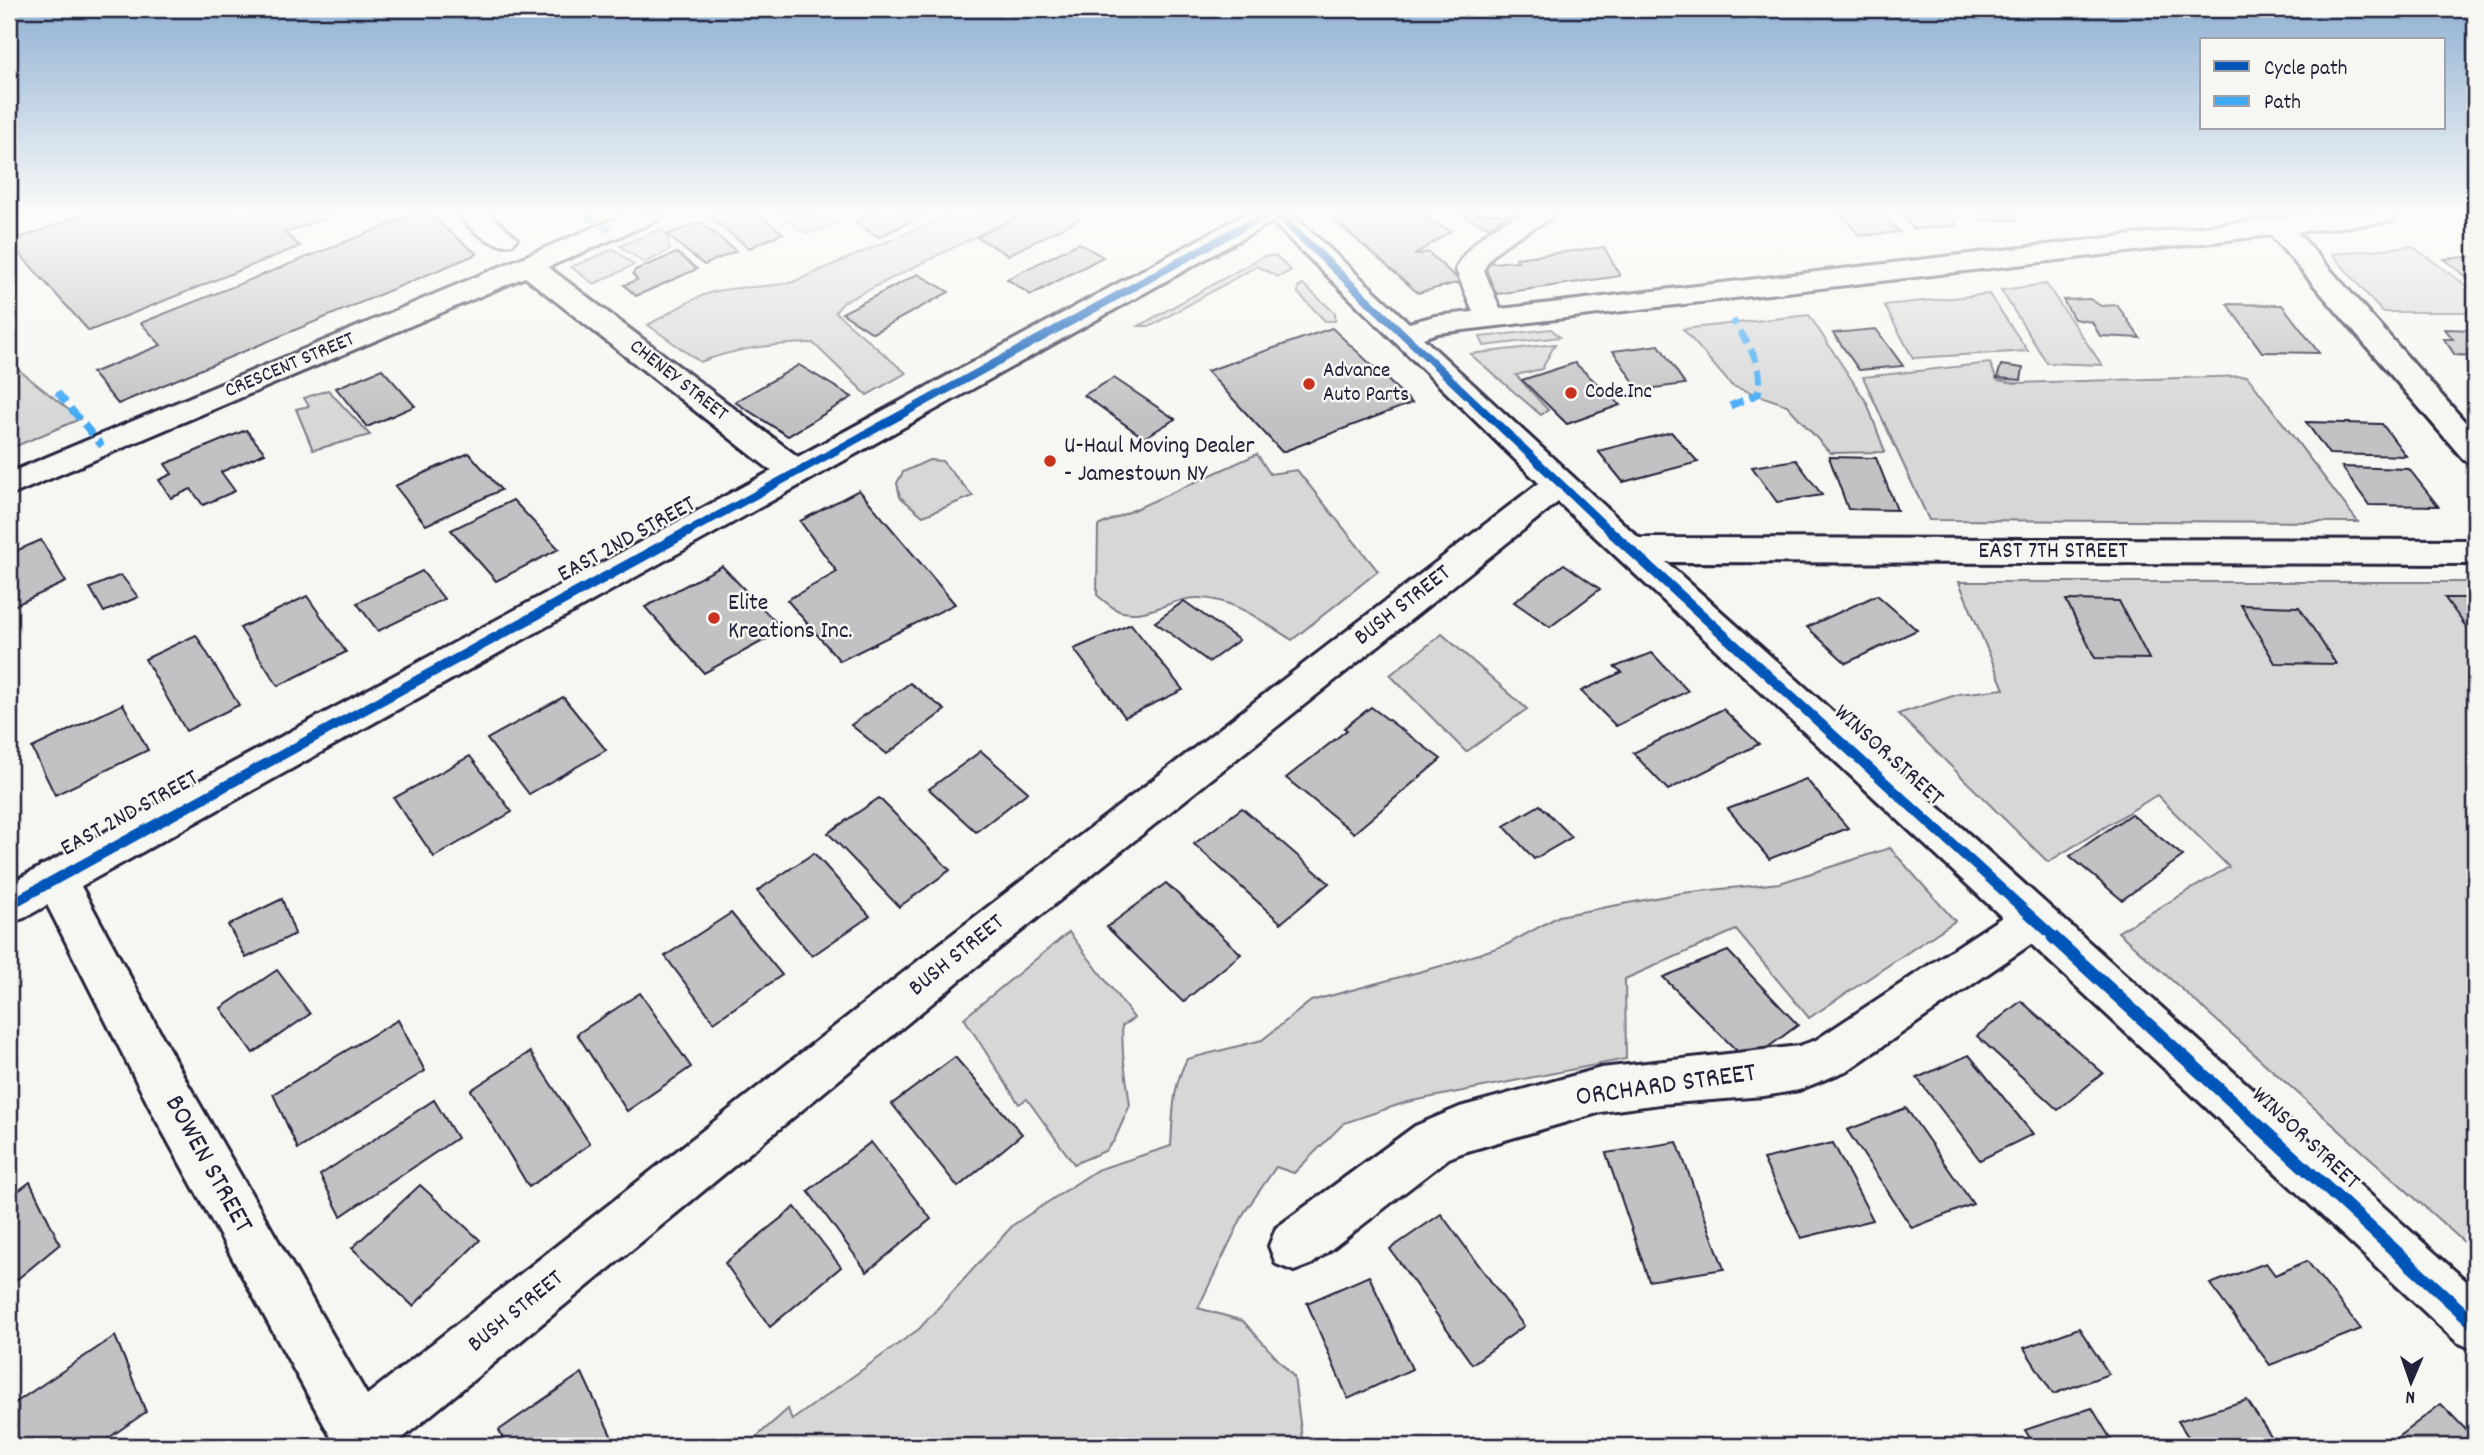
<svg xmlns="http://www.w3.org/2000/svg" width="2484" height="1455" viewBox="0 0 2484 1455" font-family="Dekko,sans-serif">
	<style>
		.green { fill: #d7d7d7; stroke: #7c7c89; stroke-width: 2 }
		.building { fill: #c2c2c4; stroke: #22223b; stroke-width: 2 }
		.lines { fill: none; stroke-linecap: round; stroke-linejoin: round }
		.minor-casing { stroke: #22223b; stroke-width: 6 }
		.major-casing { stroke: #22223b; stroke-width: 6 }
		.minor { fill: #f6f6f2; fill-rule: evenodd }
		.major { fill: #f6f6f2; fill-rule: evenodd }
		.quiet { stroke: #3fa9f5; stroke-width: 7; stroke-dasharray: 14 7; stroke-linecap: butt }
		.cycleway-far2-casing { stroke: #f6f6f2; stroke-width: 11 }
		.cycleway-far1-casing { stroke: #f6f6f2; stroke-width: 15 }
		.cycleway-casing { stroke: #f6f6f2; stroke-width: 18 }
		.cycleway-far2 { stroke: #0057b8; stroke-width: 8 }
		.cycleway-far1 { stroke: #0057b8; stroke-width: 10 }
		.cycleway { stroke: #0057b8; stroke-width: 13 }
		.poi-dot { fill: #c8321e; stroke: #f6f6f2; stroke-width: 2.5 }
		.labels { text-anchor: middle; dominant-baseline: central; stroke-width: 5; stroke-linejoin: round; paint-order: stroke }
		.far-street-label { font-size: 21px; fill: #22223b; stroke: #f6f6f2 }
		.far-poi-label { font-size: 21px; fill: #22223b; stroke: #f6f6f2; text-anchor: start }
		.poi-label { font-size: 24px; fill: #22223b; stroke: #f6f6f2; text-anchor: start }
		.street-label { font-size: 24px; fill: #22223b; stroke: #f6f6f2 }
		.near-street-label { font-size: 28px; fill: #22223b; stroke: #f6f6f2 }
	</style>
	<rect width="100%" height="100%" fill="#f6f6f2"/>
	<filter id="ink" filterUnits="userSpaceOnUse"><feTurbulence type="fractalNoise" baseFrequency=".0143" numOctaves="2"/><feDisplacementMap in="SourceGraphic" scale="14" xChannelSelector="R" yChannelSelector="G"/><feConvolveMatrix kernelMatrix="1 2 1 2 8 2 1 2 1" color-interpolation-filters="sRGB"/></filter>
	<g filter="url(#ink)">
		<g class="green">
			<polygon points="779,214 831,214 842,221 807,234"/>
			<path d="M951 214H1021L844 302 835 312 906 373 867 395 813 343C772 344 738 348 700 362L648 325C669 314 694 296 717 291 742 286 768 288 793 282Z"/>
			<polygon points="660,229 666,233 670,250 644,263 620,246"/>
			<polygon points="2412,246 2475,292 2475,312 2382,312 2332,254"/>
			<polygon points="614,249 634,265 594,284 571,267"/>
			<polygon points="1264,256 1276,256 1291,271 1278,277 1257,266 1151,326 1139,326"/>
			<polygon points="1303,284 1335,313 1335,321 1325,321 1298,293 1298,288"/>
			<polygon points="2046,284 2102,365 2047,363 2001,290"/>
			<polygon points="1989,294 2028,351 1913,358 1884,305"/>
			<polygon points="1809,315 1867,403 1885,452 1830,453 1787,405 1732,386 1683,329"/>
			<polygon points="1551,329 1560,337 1484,346 1480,337"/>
			<polygon points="1555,344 1542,369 1516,375 1548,410 1541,415 1470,354"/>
			<polygon points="9,362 80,419 9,449"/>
			<polygon points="1990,363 1997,380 2015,383 2247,376 2358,522 1929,520 1863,377"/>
			<polygon points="328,390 370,435 313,450 296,409 309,406 304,398"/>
			<path d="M1257 454 1270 474 1297 470 1378 571 1292 640C1263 622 1235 599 1199 598 1172 597 1147 620 1119 611 1112 608 1103 600 1097 595L1098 526Z"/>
			<polygon points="929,460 942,461 973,496 923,516 900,497 897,483 903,472"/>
			<polygon points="1959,582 2475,582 2475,1252 2118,932 2229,867 2157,795 2048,862 1898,714 1959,694 2004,689"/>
			<polygon points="1442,634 1527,709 1466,752 1390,675"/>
			<path d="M1890 848 1955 921 1809 1018 1736 930 1625 979 1626 1059 1407 1102 1344 1123 1294 1173 1276 1167 1244 1213 1198 1308 1243 1321 1294 1377 1303 1446H746L788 1409 792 1420 919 1329 1013 1225 1097 1170 1171 1146C1173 1115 1172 1087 1187 1059L1262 1040 1311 1001 1452 963 1508 944 1559 916 1682 893 1780 883Z"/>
			<polygon points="1069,932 1134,1018 1122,1026 1123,1055 1130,1105 1114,1141 1105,1151 1074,1164 1027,1099 1019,1104 964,1018"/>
		</g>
		<g class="building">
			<polygon points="85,214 335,214 285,233 300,246 89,331 9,242"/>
			<polygon points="416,214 428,214 477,254 118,404 92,373 161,345 141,323"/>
			<polygon points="716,214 757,214 783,233 749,248 709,217"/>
			<polygon points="870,214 918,214 922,216 879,237 854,222"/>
			<polygon points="1023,214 1071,214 1080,219 1008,255 977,237"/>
			<polygon points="1344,214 1427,214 1421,217 1451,231 1414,255 1428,252 1461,282 1418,293 1334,220"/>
			<polygon points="1461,214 1509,214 1488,227"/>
			<polygon points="1840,214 1883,214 1900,232 1860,236"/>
			<polygon points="1901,214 1947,214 1957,226 1913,229"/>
			<polygon points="1977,214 2014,214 2018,220 1980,220"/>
			<polygon points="700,222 736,251 704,265 667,235"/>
			<polygon points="1079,243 1103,257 1031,295 1007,279"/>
			<polygon points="1604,247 1620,276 1497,294 1477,264 1518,261 1516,258"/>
			<polygon points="677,253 697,269 636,296 624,285 637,280 633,274 635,270"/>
			<polygon points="2475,256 2475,284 2444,259"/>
			<polygon points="918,274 949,292 873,333 842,313"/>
			<polygon points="2090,299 2101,306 2117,305 2140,338 2100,336 2092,322 2074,319 2063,300"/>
			<polygon points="2227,304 2282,305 2319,353 2262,352"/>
			<polygon points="1332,328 1412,403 1282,452 1207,371"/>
			<polygon points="1876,329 1903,366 1859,370 1833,333"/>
			<polygon points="2445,329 2475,330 2475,356 2455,355 2444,339 2453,339"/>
			<polygon points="1659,345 1685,384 1639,390 1613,351"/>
			<polygon points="1575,363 1620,405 1567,424 1522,380"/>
			<polygon points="799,365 852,397 788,436 735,402"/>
			<polygon points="2001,365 2023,368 2021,380 1997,378"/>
			<polygon points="382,369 415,406 367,427 336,388"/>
			<polygon points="1114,378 1175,419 1144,438 1084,395"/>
			<polygon points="2306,422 2382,424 2406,456 2329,454"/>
			<polygon points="246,430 265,453 221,472 235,491 203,505 191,489 171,498 159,480 172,474 165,464"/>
			<polygon points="1671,432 1698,462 1623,482 1598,451"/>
			<polygon points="469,453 501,490 426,525 395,486"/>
			<polygon points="1829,457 1876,458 1897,510 1848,509"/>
			<polygon points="1796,460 1822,495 1777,502 1752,467"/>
			<polygon points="2342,467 2409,469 2438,506 2369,505"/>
			<polygon points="859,490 955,604 840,661 787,600 837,572 800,521"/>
			<polygon points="513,500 559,549 496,581 451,530"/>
			<polygon points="41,540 66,582 9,608 9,554"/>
			<polygon points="1564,564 1600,589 1550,627 1514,602"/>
			<polygon points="722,566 783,630 704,673 645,607"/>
			<polygon points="422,571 444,599 378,631 357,603"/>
			<polygon points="121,575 138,597 104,612 90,588"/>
			<polygon points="1877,595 1917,630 1846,663 1807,627"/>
			<polygon points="307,596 346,652 278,686 240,628"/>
			<polygon points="2445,598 2475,598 2475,639"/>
			<polygon points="2066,600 2119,601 2149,659 2095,658"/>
			<polygon points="1184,601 1239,640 1209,662 1155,622"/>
			<polygon points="2241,605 2299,607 2336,664 2275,663"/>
			<polygon points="1131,624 1183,690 1125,717 1074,649"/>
			<polygon points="196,635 239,705 186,731 145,659"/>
			<polygon points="1652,653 1688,691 1616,726 1581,691 1622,672 1615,667"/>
			<polygon points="910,683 945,710 887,754 851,725"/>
			<polygon points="563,697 606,750 529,794 487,739"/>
			<polygon points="123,704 148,750 55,795 32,748"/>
			<polygon points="1371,707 1441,759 1354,833 1286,778 1347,730 1344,728"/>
			<polygon points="1723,709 1759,744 1668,790 1633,753"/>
			<polygon points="981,751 1028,792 976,832 929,789"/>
			<polygon points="470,756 512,812 434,857 394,798"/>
			<polygon points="1806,779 1848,828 1769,859 1728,809"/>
			<polygon points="879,798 950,870 899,907 828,833"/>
			<polygon points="1540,805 1572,837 1534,859 1504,826"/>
			<polygon points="1242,808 1329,883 1281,923 1194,844"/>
			<polygon points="2131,814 2183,856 2122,900 2070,856"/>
			<polygon points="814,853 870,916 812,956 757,891"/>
			<polygon points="1166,883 1241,954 1183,1002 1107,927"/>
			<polygon points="282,899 295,934 246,958 228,925"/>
			<polygon points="731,913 782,975 714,1022 665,956"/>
			<polygon points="1728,951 1798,1025 1748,1062 1663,977"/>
			<polygon points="277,970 310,1014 253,1053 221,1008"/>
			<polygon points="640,993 691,1067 627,1111 577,1034"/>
			<polygon points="2021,1001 2103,1073 2058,1110 1977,1036"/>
			<polygon points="398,1020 425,1071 298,1149 273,1094"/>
			<polygon points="530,1052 590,1144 529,1187 471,1090"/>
			<polygon points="1969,1055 2033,1134 1980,1160 1917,1078"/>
			<polygon points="955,1057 1022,1134 958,1187 892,1104"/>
			<polygon points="434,1100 457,1138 341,1216 320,1175"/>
			<polygon points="1906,1108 1973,1204 1912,1228 1847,1130"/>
			<polygon points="871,1142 931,1219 867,1272 808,1191"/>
			<polygon points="1677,1142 1724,1269 1649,1281 1606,1153"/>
			<polygon points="1833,1143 1873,1220 1801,1238 1763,1159"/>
			<polygon points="30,1182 60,1244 9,1286 9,1198"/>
			<polygon points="420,1185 480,1240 413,1306 352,1248"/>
			<polygon points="795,1207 841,1267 770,1327 725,1263"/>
			<polygon points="1441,1214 1524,1326 1472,1364 1390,1249"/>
			<polygon points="2307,1261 2361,1329 2270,1365 2210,1284 2266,1263 2275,1275"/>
			<polygon points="1369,1276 1412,1369 1348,1399 1307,1303"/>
			<polygon points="2079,1328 2109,1374 2053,1394 2024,1348"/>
			<polygon points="115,1336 146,1412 97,1446 9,1446 9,1407"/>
			<polygon points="582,1373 616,1446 506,1446 499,1430"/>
			<polygon points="2247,1400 2277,1446 2194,1446 2178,1421"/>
			<polygon points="2441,1404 2475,1439 2475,1446 2386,1446"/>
			<polygon points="2092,1408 2115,1446 2035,1446 2025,1430"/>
		</g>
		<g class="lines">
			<defs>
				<g id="minor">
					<path d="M459 214H489L517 238 513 244C493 249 469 230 459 214Z"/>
					<polygon points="626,214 662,214 658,220 548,267 806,463 810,471 806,479 794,482 782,479 525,277 9,496 9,473"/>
					<path d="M1264 214H1292L1409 323 1435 316 1473 312 1456 270C1465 246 1495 224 1519 215 1528 211 1542 214 1552 214L1548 220C1528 232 1492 246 1484 270L1500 309 2277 218 2316 214H2397L2393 220 2384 222 2297 232 2475 433V463L2464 460 2271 235 1438 333 1423 338 1639 538 2475 540V564L1666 562 2475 1289V1350L2457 1342 2031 944 1848 1070 1799 1090 1764 1096 1660 1104 1601 1112 1464 1152 1449 1158 1312 1264 1294 1271 1276 1264 1269 1246 1276 1228 1415 1126 1460 1107 1601 1068 1799 1046 1816 1040 2002 917 1558 502 976 967 393 1446H336L154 1116 34 879 40 866 55 861 70 866 188 1084 367 1395 946 939 1539 483Z"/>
				</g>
				<polygon id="major" points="1246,214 1279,214 1275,220 24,918 9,923 9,884"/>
			</defs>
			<use href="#minor" class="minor-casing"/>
			<use href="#major" class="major-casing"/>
			<use href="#minor" class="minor"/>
			<use href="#major" class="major"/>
			<g class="quiet">
				<polyline points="585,214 610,230"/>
				<polyline points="9,268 16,265"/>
				<polyline points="57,392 102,446"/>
				<path d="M1730 406 1758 394C1765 364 1747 344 1733 320"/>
			</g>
			<defs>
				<g id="cycleway-far2">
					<polyline points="1277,214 1612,533"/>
					<polyline points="686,533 1266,214"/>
				</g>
				<g id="cycleway-far1">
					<polyline points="1610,531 2055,938"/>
					<polyline points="9,905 689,531"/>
				</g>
				<polyline id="cycleway" points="2053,937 2475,1324"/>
			</defs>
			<use href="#cycleway-far2" class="cycleway-far2-casing"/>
			<use href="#cycleway-far1" class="cycleway-far1-casing"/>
			<use href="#cycleway" class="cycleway-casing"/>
			<use href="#cycleway-far2" class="cycleway-far2"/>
			<use href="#cycleway-far1" class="cycleway-far1"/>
			<use href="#cycleway" class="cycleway"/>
		</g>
	</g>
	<linearGradient id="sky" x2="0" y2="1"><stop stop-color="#90b1d3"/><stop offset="0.51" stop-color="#fbfbf9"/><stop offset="1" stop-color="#fbfbf9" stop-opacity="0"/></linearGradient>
	<rect width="2484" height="418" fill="url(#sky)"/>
	<g class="poi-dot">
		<circle cx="1309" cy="384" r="7"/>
		<circle cx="1571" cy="393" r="7"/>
		<circle cx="1050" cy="461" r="7"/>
		<circle cx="714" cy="618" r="7"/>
	</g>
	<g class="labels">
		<g class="far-street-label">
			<text transform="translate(290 366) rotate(-23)">CRESCENT STREET</text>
			<text transform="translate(678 381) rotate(38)">CHENEY STREET</text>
		</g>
		<g class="far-poi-label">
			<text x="1323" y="372">Advance<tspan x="1323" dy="24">Auto Parts</tspan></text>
			<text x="1585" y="393">Code.Inc</text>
		</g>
		<g class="poi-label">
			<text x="1064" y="447">U-Haul Moving Dealer<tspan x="1064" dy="28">- Jamestown NY</tspan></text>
			<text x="728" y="604">Elite<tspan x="728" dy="28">Kreations Inc.</tspan></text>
		</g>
		<g class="street-label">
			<text transform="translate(627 540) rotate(-29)">EAST 2ND STREET</text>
			<text x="2053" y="552">EAST 7TH STREET</text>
			<text transform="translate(1403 606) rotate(-38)">BUSH STREET</text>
			<text transform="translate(1888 756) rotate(42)">WINSOR STREET</text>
			<text transform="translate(130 814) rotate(-29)">EAST 2ND STREET</text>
			<text transform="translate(957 956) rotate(-39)">BUSH STREET</text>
			<text transform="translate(2305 1139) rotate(43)">WINSOR STREET</text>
			<text transform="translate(516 1312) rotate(-39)">BUSH STREET</text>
		</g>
		<g class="near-street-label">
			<text transform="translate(1666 1087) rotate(-8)">ORCHARD STREET</text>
			<text transform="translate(207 1165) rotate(61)">BOWEN STREET</text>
		</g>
	</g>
	<rect width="2484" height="1455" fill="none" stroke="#f6f6f2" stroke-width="35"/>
	<rect x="18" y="18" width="2449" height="1420" fill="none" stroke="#22223b" stroke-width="2.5" filter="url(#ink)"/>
	<rect x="2200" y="38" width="245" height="91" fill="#f6f6f2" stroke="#a1a1a9" stroke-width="2"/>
	<rect x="2214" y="61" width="35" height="10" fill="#0057b8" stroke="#a1a1a9" stroke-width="2"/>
	<text x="2264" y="74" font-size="21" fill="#22223b">Cycle path</text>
	<rect x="2214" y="96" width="35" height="10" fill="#3fa9f5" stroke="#a1a1a9" stroke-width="2"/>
	<text x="2264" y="108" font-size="21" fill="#22223b">Path</text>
	<g transform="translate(2411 1382) rotate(182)" stroke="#f6f6f2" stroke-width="5" paint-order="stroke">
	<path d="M0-5L12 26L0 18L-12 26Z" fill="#22223b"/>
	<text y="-10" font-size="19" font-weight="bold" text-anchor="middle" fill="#22223b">N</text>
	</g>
</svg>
